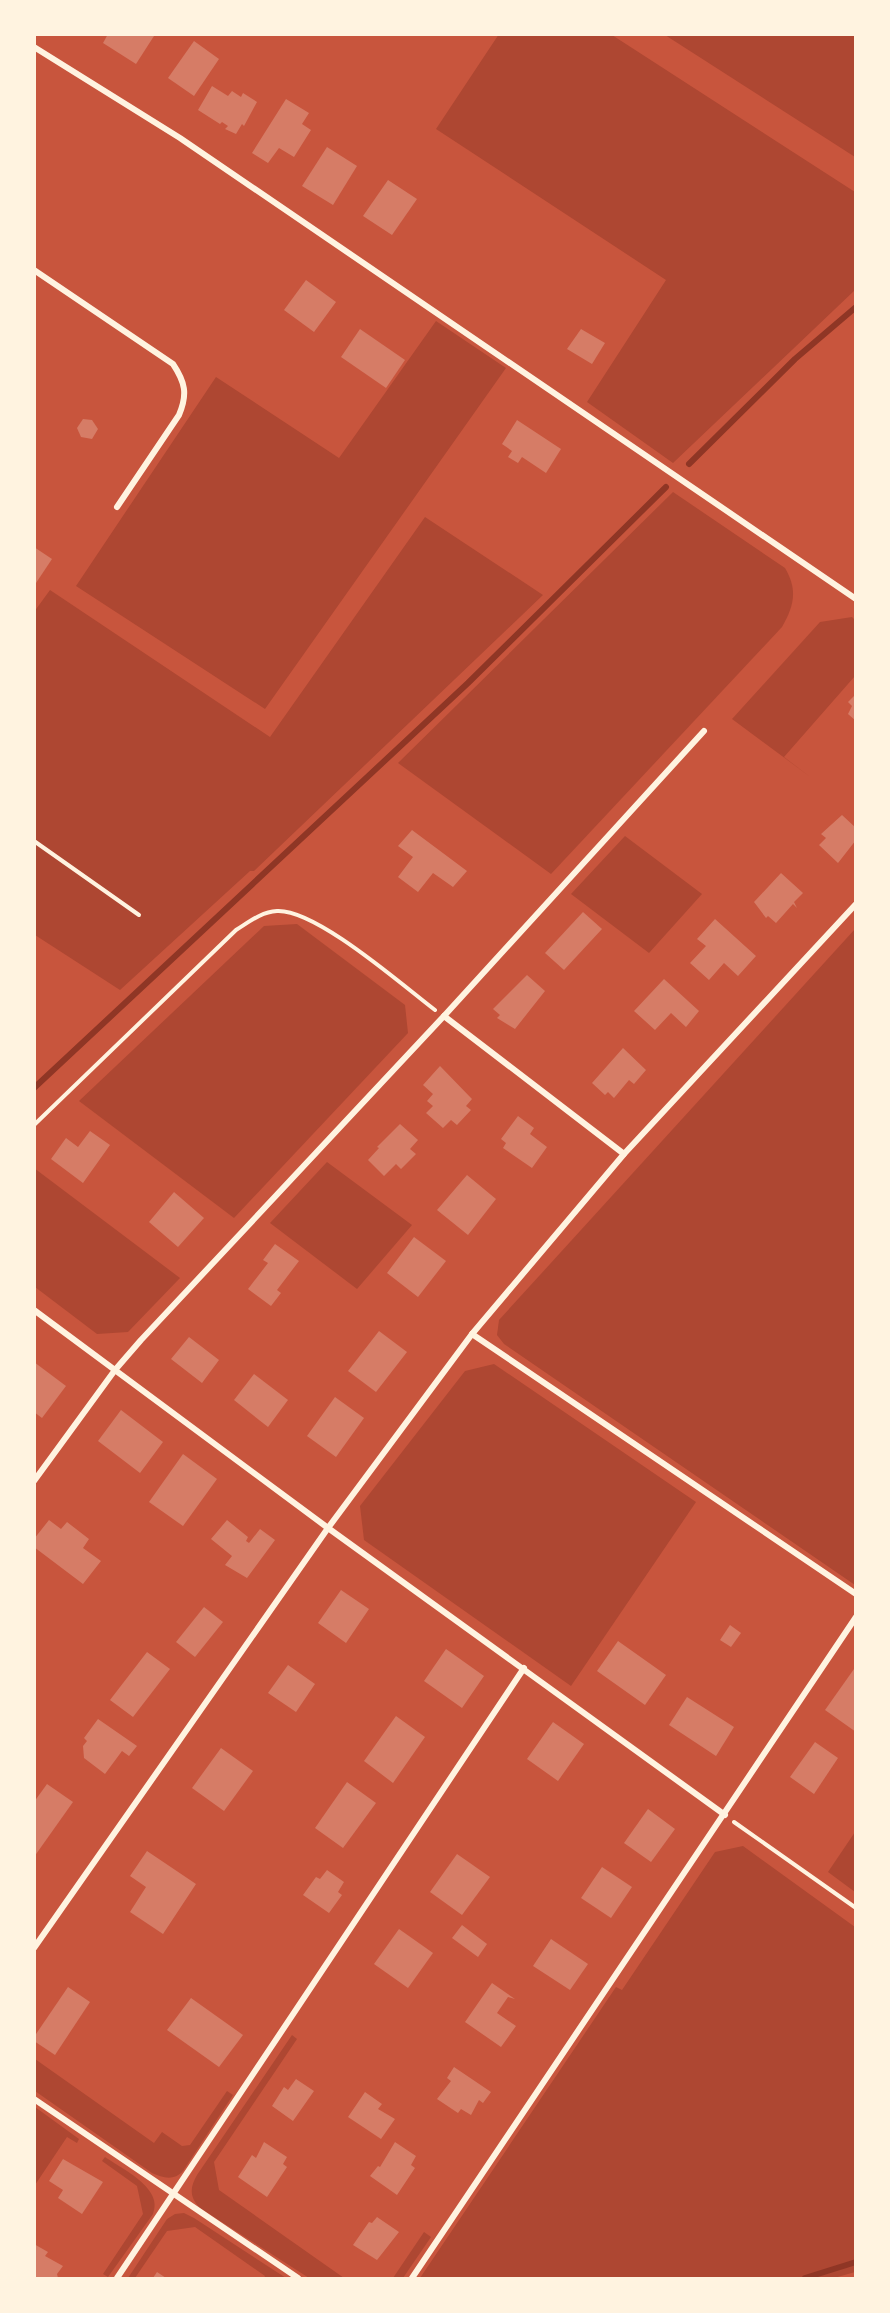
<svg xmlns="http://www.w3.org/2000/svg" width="890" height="2313" viewBox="0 0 890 2313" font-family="'Open Sans',sans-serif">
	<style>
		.green { fill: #ae4732 }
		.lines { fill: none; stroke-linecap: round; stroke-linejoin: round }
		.stream { stroke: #8f3625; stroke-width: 6 }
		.building { fill: #d67c66 }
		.path { stroke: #fff3e0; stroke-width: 4 }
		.minor { stroke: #fff3e0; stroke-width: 6 }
	</style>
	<rect width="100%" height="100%" fill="#c8553d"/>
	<g class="green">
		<polygon points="499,34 612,35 855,192 855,290 673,463 587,402 666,280 436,129"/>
		<polygon points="665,35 855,35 855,157"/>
		<polygon points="436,321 506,368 265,709 76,586 216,377 339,458"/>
		<path d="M673 492 785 568C798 590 794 606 782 627L551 874 398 763Z"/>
		<polygon points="425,517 543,595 254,871 250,871 120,990 35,935 34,612 50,590 270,737"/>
		<polygon points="852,617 855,620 855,676 784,757 809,776 732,719 820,622"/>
		<polygon points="625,836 702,894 649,953 571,894"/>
		<polygon points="297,924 405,1005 408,1033 234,1218 79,1101 264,926"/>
		<polygon points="855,929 855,1585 504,1344 497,1335 499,1320"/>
		<polygon points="327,1162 412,1225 357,1289 270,1223"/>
		<polygon points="34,1168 180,1278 128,1332 97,1334 35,1287"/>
		<polygon points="494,1364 696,1502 571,1686 364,1540 360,1506 465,1371"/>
		<polygon points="855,1832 855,1892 828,1872"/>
		<polygon points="743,1846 855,1927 855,2272 834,2278 420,2278 616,1987 622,1990 715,1852"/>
		<path d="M292 2035 297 2039 214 2162 219 2190 344 2278H309L200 2208C189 2197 190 2187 197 2175Z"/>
		<path d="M35 2059 154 2143 162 2132 182 2146 190 2145 227 2091 233 2095 183 2171C174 2181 163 2178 152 2173L35 2091Z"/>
		<polygon points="35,2107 79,2139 77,2143 67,2137 35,2185"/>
		<path d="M105 2157C122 2169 164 2188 153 2214L108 2277 103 2274 143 2214 137 2186 102 2161Z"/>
		<polygon points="184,2213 194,2218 286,2278 264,2278 265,2276 195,2227 167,2231 135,2278 128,2278 167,2219 175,2214"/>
		<polygon points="424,2232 431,2237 403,2278 393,2278"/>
	</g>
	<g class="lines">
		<g class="stream">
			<polyline points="689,464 795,359 856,307"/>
			<polyline points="34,1088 468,683 666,487"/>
			<polyline points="805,2278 856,2262"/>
		</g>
	</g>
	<g class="building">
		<polygon points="108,34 151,34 154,36 136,64 103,43"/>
		<polygon points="194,41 219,59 194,96 168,78"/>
		<polygon points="212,86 228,96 232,91 241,97 243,93 257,102 244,126 242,124 236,134 225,129 228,126 222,122 220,124 198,110"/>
		<polygon points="286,99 309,113 302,124 311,130 294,157 279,148 268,163 252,153"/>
		<polygon points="327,147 357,166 333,205 302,186"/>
		<polygon points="388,180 417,199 392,235 363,216"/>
		<polygon points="306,280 336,302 314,332 284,310"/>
		<polygon points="360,329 405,360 386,388 341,357"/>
		<polygon points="581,329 605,343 592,364 567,349"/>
		<polygon points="83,419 92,420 98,429 92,439 81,437 77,428"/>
		<polygon points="517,420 561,449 546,473 522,457 518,463 508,457 512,451 502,444"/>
		<polygon points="34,547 52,559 36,583 34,582"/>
		<polygon points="856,694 856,721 848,714 852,706 848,702"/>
		<polygon points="842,815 856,828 856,840 838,863 819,845 826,838 821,834"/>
		<polygon points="412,830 467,871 453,887 433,873 418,892 398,877 413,857 398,846"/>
		<polygon points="781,873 803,893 794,902 797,908 793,904 776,923 768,916 766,918 754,902"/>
		<polygon points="583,912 602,929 564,970 545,953"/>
		<polygon points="715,919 756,956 738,976 724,963 709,980 690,963 706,946 697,939"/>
		<polygon points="527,975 545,991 515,1029 497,1018 500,1015 493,1009"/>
		<polygon points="664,979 699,1011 686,1027 671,1013 655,1030 634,1011"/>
		<polygon points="623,1048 646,1070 634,1084 629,1080 614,1098 608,1092 605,1095 592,1083"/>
		<polygon points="440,1066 472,1099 466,1106 471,1110 457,1125 451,1120 443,1128 426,1113 433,1106 427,1101 433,1094 423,1085"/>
		<polygon points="518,1116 534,1128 530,1134 547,1147 532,1168 503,1148 506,1143 501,1139"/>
		<polygon points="400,1124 418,1140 410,1149 416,1154 401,1169 396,1164 384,1176 368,1160 379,1148 377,1147"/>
		<polygon points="90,1131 110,1145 83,1183 51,1159 66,1138 78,1147"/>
		<polygon points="467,1175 496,1199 468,1235 437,1210"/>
		<polygon points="174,1192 204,1218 178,1247 149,1222"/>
		<polygon points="414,1237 446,1261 418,1297 387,1273"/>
		<polygon points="275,1244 299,1261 277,1290 281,1293 271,1306 248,1289 268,1263 263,1260"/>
		<polygon points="379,1331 407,1352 376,1392 348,1371"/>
		<polygon points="189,1337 219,1360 202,1383 171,1359"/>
		<polygon points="34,1362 66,1386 42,1418 34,1412"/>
		<polygon points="254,1374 288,1400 268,1427 234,1400"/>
		<polygon points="335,1397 364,1418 336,1457 307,1436"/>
		<polygon points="121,1410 163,1442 140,1473 98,1441"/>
		<polygon points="183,1454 217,1479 183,1526 149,1502"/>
		<polygon points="49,1520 61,1529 67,1522 89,1539 83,1548 101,1561 83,1584 34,1547 34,1539"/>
		<polygon points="227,1520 248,1537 246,1541 249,1543 260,1529 275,1540 247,1578 225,1565 232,1556 211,1539"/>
		<polygon points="341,1590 369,1609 346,1643 318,1623"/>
		<polygon points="204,1607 223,1622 195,1657 176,1642"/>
		<polygon points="730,1625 741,1633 731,1647 720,1640"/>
		<polygon points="618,1641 666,1675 645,1705 597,1671"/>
		<polygon points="446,1649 484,1676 462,1708 424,1681"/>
		<polygon points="147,1652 170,1669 133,1717 110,1700"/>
		<polygon points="288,1665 315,1684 296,1712 268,1693"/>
		<polygon points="854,1669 856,1671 856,1732 825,1710"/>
		<polygon points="687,1697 734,1727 716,1756 669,1725"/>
		<polygon points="396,1716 425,1737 393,1783 364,1761"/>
		<polygon points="98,1719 137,1746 129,1756 122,1751 105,1774 84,1758 83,1746 87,1741 84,1738"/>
		<polygon points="553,1722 584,1744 558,1781 527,1759"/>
		<polygon points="815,1742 838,1758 814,1794 790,1777"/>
		<polygon points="221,1748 253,1771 224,1811 192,1788"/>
		<polygon points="347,1782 376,1803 343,1848 315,1828"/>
		<polygon points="47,1784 73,1802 34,1857 34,1802"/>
		<polygon points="648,1809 675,1829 651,1862 624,1843"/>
		<polygon points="147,1851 196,1884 163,1934 130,1912 146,1887 130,1876"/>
		<polygon points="457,1854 490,1877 462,1915 430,1892"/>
		<polygon points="602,1867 632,1887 611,1918 581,1898"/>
		<polygon points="327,1870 344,1882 338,1892 342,1895 329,1913 303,1895 316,1877 320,1879"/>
		<polygon points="462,1925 487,1944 478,1957 452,1938"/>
		<polygon points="399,1929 433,1953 408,1988 374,1964"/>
		<polygon points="551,1939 588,1964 570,1990 533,1966"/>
		<polygon points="492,1983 515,1999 508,1997 497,2013 516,2026 501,2047 465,2022"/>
		<polygon points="68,1987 90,2002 55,2055 34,2041 34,2037"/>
		<polygon points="191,1998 243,2035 219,2067 167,2030"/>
		<polygon points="454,2067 491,2092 483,2103 479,2100 471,2115 461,2109 458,2113 437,2099 451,2081 447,2078"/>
		<polygon points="296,2079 314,2091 293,2121 272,2106 284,2087 288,2090"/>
		<polygon points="365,2092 382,2104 378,2109 395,2119 381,2139 348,2117"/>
		<polygon points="264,2142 287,2157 283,2164 287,2167 267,2197 238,2177 252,2155 256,2158"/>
		<polygon points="395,2142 416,2156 411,2165 415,2168 397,2195 370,2176 378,2166 380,2167"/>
		<polygon points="63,2159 103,2182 82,2214 58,2198 63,2190 49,2181"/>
		<polygon points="377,2217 399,2232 377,2260 353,2245 369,2222 372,2223"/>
		<polygon points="34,2244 48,2252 45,2256 63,2266 57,2274 58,2278 34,2278"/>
		<polygon points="157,2272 166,2278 153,2278"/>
	</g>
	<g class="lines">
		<g class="path">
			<polyline points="34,841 139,915"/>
			<path d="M34 1125 236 930C249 922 261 912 277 911 316 909 402 985 435 1010"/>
			<polyline points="734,1822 856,1908"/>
		</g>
		<g class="minor">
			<polyline points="34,47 180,138 856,599"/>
			<path d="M34 270 173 364C185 382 188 394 179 415L117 507"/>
			<polyline points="444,1016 624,1154"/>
			<polyline points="34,1310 328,1528 725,1815"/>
			<polyline points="472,1334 856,1594"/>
			<polyline points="34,1481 115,1370 141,1340 444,1016 704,731"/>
			<polyline points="34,1948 328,1528 472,1334 624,1154 856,904"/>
			<polyline points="34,2099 298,2278"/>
			<polyline points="117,2278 524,1668"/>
			<polyline points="412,2278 856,1617"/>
		</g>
	</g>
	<rect width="890" height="2313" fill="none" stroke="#fff3e0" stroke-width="72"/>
</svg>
